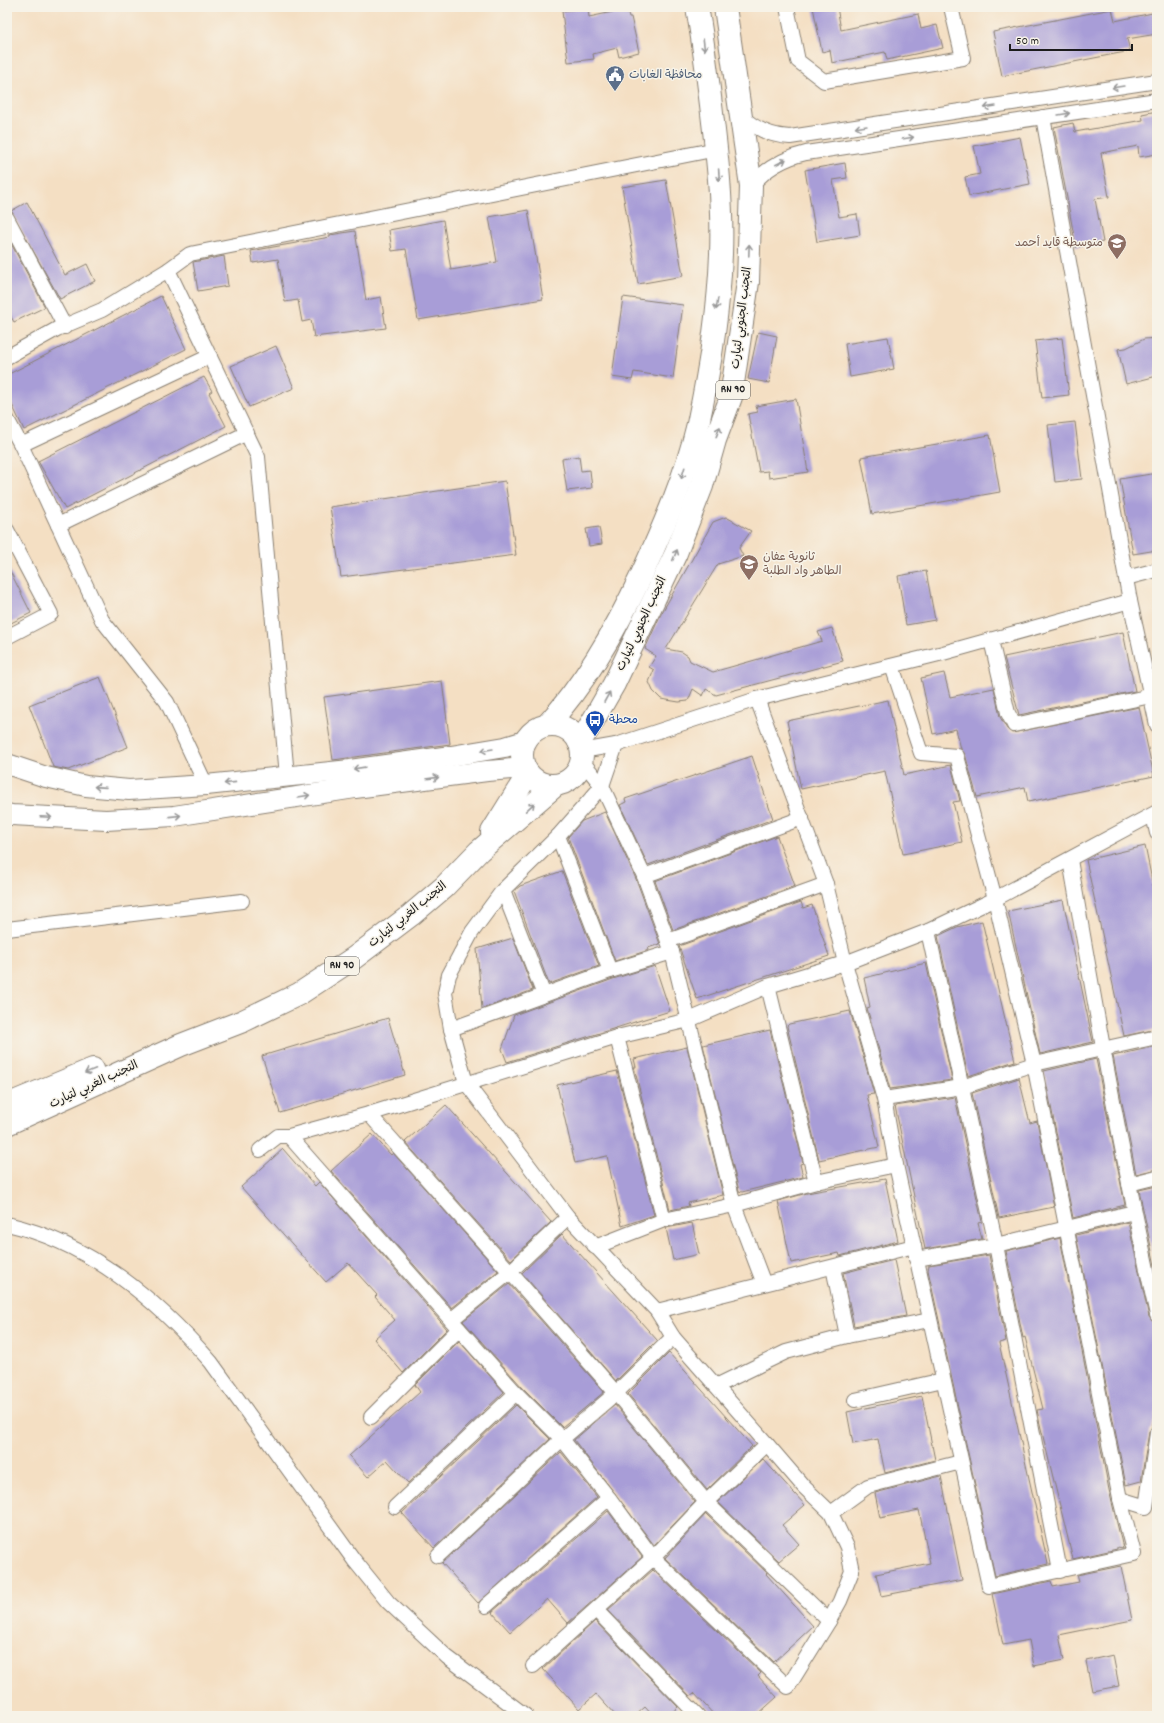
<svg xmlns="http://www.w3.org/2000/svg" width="1164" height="1723" viewBox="0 0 1164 1723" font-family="Dekko,'Playpen Sans Arabic',sans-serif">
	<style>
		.building { fill: #a89dd7 }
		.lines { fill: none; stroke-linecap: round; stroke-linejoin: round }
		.street-casing { stroke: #887e70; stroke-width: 16 }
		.secondary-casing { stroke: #887e70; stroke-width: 22 }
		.highway-casing { stroke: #887e70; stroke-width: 24 }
		.street { stroke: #fff; stroke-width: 14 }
		.secondary { stroke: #fff; stroke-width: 20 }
		.highway { stroke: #fff; stroke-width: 22 }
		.oneway { stroke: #999 }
		.labels { text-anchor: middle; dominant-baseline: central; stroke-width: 3; stroke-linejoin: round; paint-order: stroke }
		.shield { fill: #f7f3e8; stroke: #5e5c59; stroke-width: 1 }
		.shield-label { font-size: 11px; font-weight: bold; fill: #1c1c1c }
		.service-label { font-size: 12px; fill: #4e5e75; stroke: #f7f3e8; text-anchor: start }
		.education-label { font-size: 12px; fill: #785e54; stroke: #f7f3e8; text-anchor: end }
		.street-label { font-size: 12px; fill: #1c1c1c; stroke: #f7f3e8 }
		.transit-label { font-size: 12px; fill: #164399; stroke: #f7f3e8; text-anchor: start }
	</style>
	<rect width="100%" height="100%" fill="#f7f3e8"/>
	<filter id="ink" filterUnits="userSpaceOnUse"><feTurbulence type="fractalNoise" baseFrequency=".025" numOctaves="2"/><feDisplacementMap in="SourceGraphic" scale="8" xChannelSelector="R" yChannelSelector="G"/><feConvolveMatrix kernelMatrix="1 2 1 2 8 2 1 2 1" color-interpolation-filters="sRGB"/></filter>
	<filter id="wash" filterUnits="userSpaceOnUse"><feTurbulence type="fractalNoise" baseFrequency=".012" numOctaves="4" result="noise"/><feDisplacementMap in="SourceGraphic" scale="16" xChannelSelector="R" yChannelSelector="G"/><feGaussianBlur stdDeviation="0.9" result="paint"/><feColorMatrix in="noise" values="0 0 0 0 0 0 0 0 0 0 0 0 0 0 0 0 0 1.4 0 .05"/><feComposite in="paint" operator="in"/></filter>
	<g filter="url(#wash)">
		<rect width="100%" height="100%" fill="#f4dfc3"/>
		<g id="blocks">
			<g class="building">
				<polygon points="813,7 837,7 841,30 918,14 921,29 937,25 943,48 887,60 885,52 832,63 830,50 822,52"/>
				<polygon points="588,8 589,17 627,9 629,17 631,17 639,52 619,57 617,48 593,54 594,59 568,62 562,11"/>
				<polygon points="1112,9 1115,21 1157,12 1157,34 1127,39 1130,51 1002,76 993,32"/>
				<polygon points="1157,111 1157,154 1139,157 1138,146 1101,153 1109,197 1095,199 1103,242 1076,247 1054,127 1073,123 1075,132 1143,120 1142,114"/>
				<polygon points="1020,137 1030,184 969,196 965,177 980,174 974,146"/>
				<polygon points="845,163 847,178 833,180 839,217 857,214 860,235 817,242 805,170"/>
				<polygon points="666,180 683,276 638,284 622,187"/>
				<polygon points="27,202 65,275 87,264 95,281 60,299 11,211"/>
				<polygon points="528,210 543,299 418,320 406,249 392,251 389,230 443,220 451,270 497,262 489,217"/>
				<polygon points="355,231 366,300 381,297 386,328 314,337 311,320 302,322 298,300 285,302 278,259 253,263 251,251 330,237 330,235"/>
				<polygon points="7,236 45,307 14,322 7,310"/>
				<polygon points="224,256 228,286 198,291 193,262"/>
				<polygon points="161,296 186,349 24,430 7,394 7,375"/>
				<polygon points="623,297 683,305 673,378 634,372 632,380 612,377"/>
				<polygon points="758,332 777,336 769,383 748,379"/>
				<polygon points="888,337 894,369 850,377 845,344"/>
				<polygon points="1062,338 1069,395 1042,398 1035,341"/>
				<polygon points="1157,338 1157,376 1126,384 1118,349 1126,348 1144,339"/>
				<polygon points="276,346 294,388 249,407 231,366"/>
				<polygon points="204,377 212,391 209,393 226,426 65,509 38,461"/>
				<polygon points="796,399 808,472 769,478 768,471 759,472 748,414 758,412 756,406"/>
				<polygon points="1075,422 1082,479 1055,482 1048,425"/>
				<polygon points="990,435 1000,492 872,514 861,457"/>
				<polygon points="579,456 581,471 590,470 592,488 567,491 562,459"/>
				<polygon points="1157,473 1157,550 1133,554 1120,479"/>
				<polygon points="505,481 516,555 341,577 330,507"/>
				<polygon points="726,517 751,531 739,548 743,556 718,564 666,649 682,652 688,656 690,661 713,672 822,641 818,632 832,628 843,661 716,695 706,689 703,696 693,689 688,701 679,702 661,699 653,691 649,682 654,670 649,667 656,656 645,649 660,616 713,522"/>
				<polygon points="599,527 602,544 589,546 586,529"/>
				<polygon points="7,565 31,613 11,623 7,616"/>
				<polygon points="926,571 935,620 906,625 898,576"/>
				<polygon points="1123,632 1135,691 1019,715 1004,657"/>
				<polygon points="944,673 950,697 994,688 1000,717 1007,729 1012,733 1139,707 1154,776 1028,802 1025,787 977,797 965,754 961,749 956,729 933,734 921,678"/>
				<polygon points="100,677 128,747 68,770 53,767 29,705"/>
				<polygon points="442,681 450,744 333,760 324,697"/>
				<polygon points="888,700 904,775 951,765 960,801 953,802 962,842 903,854 885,771 801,789 787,721"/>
				<polygon points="752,756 773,819 648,865 620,805 626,802 625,799"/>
				<polygon points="605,812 636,879 660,944 648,948 649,950 615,961 568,837 582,821"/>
				<polygon points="777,836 795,886 673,930 655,881"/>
				<polygon points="1145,846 1157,905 1157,1029 1124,1036 1086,860"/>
				<polygon points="562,871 599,966 549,984 514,891 520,886"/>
				<polygon points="1063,900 1093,1042 1040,1054 1008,911"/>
				<polygon points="801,902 803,908 812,905 829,956 697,999 679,946"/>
				<polygon points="982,921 1015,1061 968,1076 938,936 957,927"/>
				<polygon points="513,938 533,990 482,1009 477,949"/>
				<polygon points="926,963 952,1080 890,1089 867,1008 870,1007 864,978"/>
				<polygon points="655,966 670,1011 507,1062 502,1049 514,1015 613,979"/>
				<polygon points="850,1011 874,1094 867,1095 879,1147 819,1160 787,1026 789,1024"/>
				<polygon points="388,1018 405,1075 280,1113 262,1056"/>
				<polygon points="770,1030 803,1163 800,1164 803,1177 742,1192 739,1191 703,1045"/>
				<polygon points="1157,1046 1157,1169 1136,1174 1113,1056"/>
				<polygon points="687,1047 723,1195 688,1203 689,1206 670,1210 634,1067 636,1067 634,1059"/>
				<polygon points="1096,1059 1125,1205 1073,1218 1044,1071"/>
				<polygon points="617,1071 654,1215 622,1226 607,1156 575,1163 557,1085"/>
				<polygon points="1019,1078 1030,1123 1037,1121 1054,1207 999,1218 972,1093"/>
				<polygon points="955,1097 982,1222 978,1223 982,1239 925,1249 895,1106"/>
				<polygon points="446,1105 551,1222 511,1260 405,1142"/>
				<polygon points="372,1134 391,1155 393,1153 498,1271 452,1308 331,1171"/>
				<polygon points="283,1149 315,1186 319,1182 447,1329 403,1373 374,1339 395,1320 375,1297 377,1295 348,1263 326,1282 241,1187"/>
				<polygon points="885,1179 898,1241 840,1256 839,1253 791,1263 778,1201 807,1193"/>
				<polygon points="1157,1186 1157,1275 1139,1190"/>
				<polygon points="1128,1222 1149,1317 1154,1323 1157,1338 1157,1401 1153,1425 1149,1432 1141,1481 1126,1485 1076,1235"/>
				<polygon points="692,1223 699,1254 673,1260 666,1228"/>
				<polygon points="562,1234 657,1340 616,1381 522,1273"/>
				<polygon points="1060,1238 1109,1490 1123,1548 1117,1547 1117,1549 1073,1559 1039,1420 1037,1410 1043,1409 1025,1337 1023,1338 1006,1251"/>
				<polygon points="989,1255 1006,1341 999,1343 1048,1564 995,1576 928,1270 929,1265"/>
				<polygon points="894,1260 906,1316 854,1326 843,1273"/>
				<polygon points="509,1284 604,1392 562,1427 522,1387 463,1321"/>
				<polygon points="459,1341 504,1392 408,1483 387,1460 368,1477 349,1456 420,1392 415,1385"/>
				<polygon points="669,1353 752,1446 707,1490 628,1394"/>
				<polygon points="922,1396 935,1460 885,1473 878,1439 853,1444 847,1412"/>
				<polygon points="516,1405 550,1439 434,1548 402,1513"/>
				<polygon points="615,1405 695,1502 654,1545 574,1440"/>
				<polygon points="561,1452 597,1497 478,1603 442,1563"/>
				<polygon points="763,1459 805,1505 782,1525 799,1544 779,1561 718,1502"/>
				<polygon points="941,1476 962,1580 881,1596 876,1574 930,1563 919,1510 880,1518 875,1493"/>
				<polygon points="608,1511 642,1557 568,1623 547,1599 510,1632 492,1612"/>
				<polygon points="706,1514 767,1573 766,1574 813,1626 774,1662 665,1558"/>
				<polygon points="1121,1566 1132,1620 1059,1635 1064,1660 1034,1666 1029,1640 1003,1645 992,1594 1051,1581 1053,1587 1079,1582 1077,1575"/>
				<polygon points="653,1570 761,1673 758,1676 777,1697 756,1716 715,1716 694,1693 690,1696 608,1610"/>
				<polygon points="595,1621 678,1707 668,1716 653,1716 645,1707 635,1716 616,1716 596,1694 579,1709 543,1669"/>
				<polygon points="1113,1655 1119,1686 1092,1691 1086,1661"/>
			</g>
		</g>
	</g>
	<g filter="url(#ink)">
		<use href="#blocks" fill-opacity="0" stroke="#887e70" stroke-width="1"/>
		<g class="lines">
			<defs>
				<g id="street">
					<polyline points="787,7 798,61 824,81 963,58 951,7"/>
					<path d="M740 115C755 129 770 136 790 137L1157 81"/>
					<polyline points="1043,117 1130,601"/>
					<path d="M751 186C766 168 784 158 806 153L1157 100"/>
					<polyline points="7,218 65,327"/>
					<polyline points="168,270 258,457 287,776"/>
					<polyline points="7,357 57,329 102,310 168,270 190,254 717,149"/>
					<polyline points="7,419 21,445 102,620 167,702 206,785"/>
					<polyline points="21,445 210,356"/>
					<polyline points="58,525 247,433"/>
					<polyline points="7,530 51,614 7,637"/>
					<polyline points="1126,578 1157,570"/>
					<polyline points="991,640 1008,713 1014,725 1151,696"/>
					<polyline points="892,666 921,753 957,756 995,899 1034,1064 1120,1499"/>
					<polyline points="757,699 826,884 845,963 884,1099 896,1165 989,1586 1134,1554 1120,1499 1146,1507 1157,1433"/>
					<polyline points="582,751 616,745 757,699 943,653 1130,601 1157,725"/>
					<polyline points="582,761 602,786 644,876 672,952 734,1205 764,1284"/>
					<polyline points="1153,815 1157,833"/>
					<polyline points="558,836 610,971"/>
					<path d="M1070 860C1096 1012 1123 1164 1157 1315"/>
					<polyline points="644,876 802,818"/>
					<polyline points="503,890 544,995"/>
					<polyline points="7,929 242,901"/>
					<polyline points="928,931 996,1245 1060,1571"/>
					<polyline points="668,941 826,884"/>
					<polyline points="768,986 816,1182"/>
					<polyline points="451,1029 610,971 672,952"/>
					<polyline points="617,1037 664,1220"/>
					<polyline points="884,1099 962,1087 1034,1064 1157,1037"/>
					<polyline points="369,1114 510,1272 616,1393 706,1502 829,1621"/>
					<polyline points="289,1136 459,1329 516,1393 562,1439 609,1498 653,1558 788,1687 829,1621 840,1601 852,1571 847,1547 831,1513 804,1487 767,1444"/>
					<polyline points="260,1150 278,1136 289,1136 369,1114 617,1037 689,1020 768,986 845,963 928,931 995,899 1157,812"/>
					<polyline points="1129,1184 1157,1177"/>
					<path d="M7 1224C90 1243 156 1299 211 1362L354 1560 388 1602 447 1657 526 1716"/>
					<polyline points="595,1247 664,1220 734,1205 816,1182 896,1165"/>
					<polyline points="916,1259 996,1245 1134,1212"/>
					<polyline points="657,1311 914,1246"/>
					<polyline points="451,1320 510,1272 568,1217"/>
					<polyline points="847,1336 930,1320"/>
					<polyline points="716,1386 786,1352 847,1336 833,1267"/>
					<polyline points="855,1400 943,1380"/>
					<polyline points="371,1417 459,1329"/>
					<polyline points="395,1507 516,1393"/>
					<polyline points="831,1513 868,1486 961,1462"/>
					<polyline points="438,1556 562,1439 616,1393 673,1337"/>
					<polyline points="486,1606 609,1498"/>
					<polyline points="596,1610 698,1716"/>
					<polyline points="533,1666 653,1558 706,1502 767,1444 673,1337 657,1311 568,1217 466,1083 451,1029 445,993 449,975 472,932 503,890 558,836 602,786 616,745"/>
				</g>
				<g id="secondary">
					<polyline points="7,764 46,777 86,786 129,790 206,785 350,770 451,756 505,747 525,741"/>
					<polyline points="7,814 12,815 106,820 174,816 355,788 487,771 525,768"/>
				</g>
				<g id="highway">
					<path d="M547 725C587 681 617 628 642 574 664 526 686 475 698 424 710 368 719 310 721 254 723 204 717 155 711 105 707 72 703 40 697 7"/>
					<circle cx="552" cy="755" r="30"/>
					<polyline points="579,742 587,731 614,684 676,553 702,486 715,440 731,397 748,282 751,186 725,7"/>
					<polyline points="492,832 528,774"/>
					<polyline points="7,1105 93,1069"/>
					<polyline points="7,1124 181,1045 243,1021 299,994 354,958 411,915 444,887 479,851 556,785"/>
				</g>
			</defs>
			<use href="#street" class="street-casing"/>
			<use href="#secondary" class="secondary-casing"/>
			<use href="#highway" class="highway-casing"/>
			<use href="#street" class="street"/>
			<use href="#secondary" class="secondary"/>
			<use href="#highway" class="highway"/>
		</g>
		<defs><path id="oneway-shaft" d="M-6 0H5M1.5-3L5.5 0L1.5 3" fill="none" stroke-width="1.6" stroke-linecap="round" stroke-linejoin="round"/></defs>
		<g class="oneway">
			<use href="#oneway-shaft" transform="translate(704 45) rotate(83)"/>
			<use href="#oneway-shaft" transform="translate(1118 87) rotate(171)"/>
			<use href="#oneway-shaft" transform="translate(990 107) rotate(171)"/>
			<use href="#oneway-shaft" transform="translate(1064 114) rotate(-9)"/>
			<use href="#oneway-shaft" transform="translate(861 127) rotate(171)"/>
			<use href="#oneway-shaft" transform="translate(908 138) rotate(-9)"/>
			<use href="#oneway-shaft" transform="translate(781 162) rotate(-27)"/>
			<use href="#oneway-shaft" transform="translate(719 175) rotate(86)"/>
			<use href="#oneway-shaft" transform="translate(749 250) rotate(-88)"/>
			<use href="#oneway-shaft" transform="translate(717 304) rotate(99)"/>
			<use href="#oneway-shaft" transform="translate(718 432) rotate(-69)"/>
			<use href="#oneway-shaft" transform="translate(683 473) rotate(107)"/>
			<use href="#oneway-shaft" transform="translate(675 555) rotate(-67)"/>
			<use href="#oneway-shaft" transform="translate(607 697) rotate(-61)"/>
			<use href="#oneway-shaft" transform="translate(487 750) rotate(171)"/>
			<use href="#oneway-shaft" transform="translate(359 768) rotate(172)"/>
			<use href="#oneway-shaft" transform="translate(433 778) rotate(-7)"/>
			<use href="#oneway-shaft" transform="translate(230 783) rotate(174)"/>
			<use href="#oneway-shaft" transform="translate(100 787) rotate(-176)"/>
			<use href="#oneway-shaft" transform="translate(304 796) rotate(-9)"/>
			<use href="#oneway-shaft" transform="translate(530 807) rotate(-43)"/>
			<use href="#oneway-shaft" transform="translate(175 816) rotate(-6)"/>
			<use href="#oneway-shaft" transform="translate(46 817) rotate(3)"/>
			<use href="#oneway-shaft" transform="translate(90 1071) rotate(158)"/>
		</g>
	</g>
	<defs>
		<symbol id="civic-pin" viewBox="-11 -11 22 30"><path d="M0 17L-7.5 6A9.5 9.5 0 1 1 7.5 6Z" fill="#5c6f8a" stroke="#f7f3e8"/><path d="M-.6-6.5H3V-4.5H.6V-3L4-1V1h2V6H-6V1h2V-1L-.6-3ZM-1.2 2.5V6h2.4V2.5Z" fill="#fff"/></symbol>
		<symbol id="school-pin" viewBox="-11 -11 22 30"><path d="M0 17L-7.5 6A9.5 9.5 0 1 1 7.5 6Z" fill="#8d6e63" stroke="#f7f3e8"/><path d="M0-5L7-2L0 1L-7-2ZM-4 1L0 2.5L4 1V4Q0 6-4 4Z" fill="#fff"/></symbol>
		<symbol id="bus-pin" viewBox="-11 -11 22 30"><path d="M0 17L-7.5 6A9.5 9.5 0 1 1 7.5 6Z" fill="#1a4fb4" stroke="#f7f3e8"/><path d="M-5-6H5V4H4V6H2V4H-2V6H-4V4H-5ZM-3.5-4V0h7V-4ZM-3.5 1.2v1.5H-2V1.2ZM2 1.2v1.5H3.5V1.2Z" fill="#fff"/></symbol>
	</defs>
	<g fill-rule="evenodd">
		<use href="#civic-pin" x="604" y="64" width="22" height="30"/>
		<use href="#school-pin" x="1106" y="232" width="22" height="30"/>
		<use href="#school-pin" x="738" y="553" width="22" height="30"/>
		<use href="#bus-pin" x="584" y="709" width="22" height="30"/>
	</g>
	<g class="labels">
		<g class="shield">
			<rect x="716" y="381" width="34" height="18" rx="3"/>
			<rect x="325" y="957" width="34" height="18" rx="3"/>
		</g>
		<g class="shield-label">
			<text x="733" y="390">RN 90</text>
			<text x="342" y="966">RN 90</text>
		</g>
		<g class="service-label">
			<text x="629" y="75">محافظة الغابات</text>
		</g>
		<g class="education-label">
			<text x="1103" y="243">متوسطة قايد أحمد</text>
			<text x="763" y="557" text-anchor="start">ثانوية عفان<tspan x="763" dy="14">الطاهر واد الطلبة</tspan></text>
		</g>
		<g class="street-label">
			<text transform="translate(742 318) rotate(-83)">التجنب الجنوبي لتيارت</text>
			<text transform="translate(642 624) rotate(-65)">التجنب الجنوبي لتيارت</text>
			<text transform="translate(408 915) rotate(-39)">التجنب الغربي لتيارت</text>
			<text transform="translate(94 1085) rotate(-25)">التجنب الغربي لتيارت</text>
		</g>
		<g class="transit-label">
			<text x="609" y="720">محطة</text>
		</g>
	</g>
	<rect width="1164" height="1723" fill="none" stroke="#f7f3e8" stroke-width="24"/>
	<path d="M1010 44v6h122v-6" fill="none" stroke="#1c1c1c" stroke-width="2"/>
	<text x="1016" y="44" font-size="12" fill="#1c1c1c" stroke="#f7f3e8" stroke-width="3" paint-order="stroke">50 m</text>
</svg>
